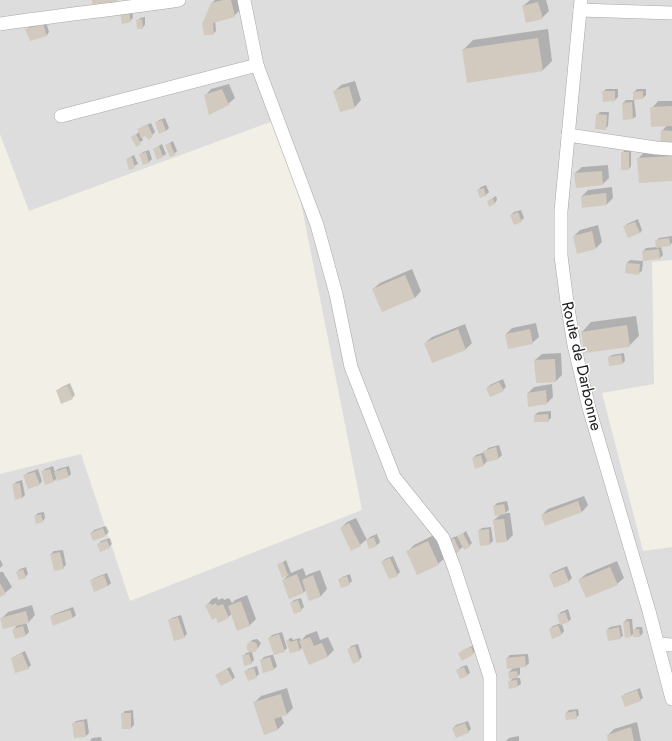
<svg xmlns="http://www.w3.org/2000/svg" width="672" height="741" viewBox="0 0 672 741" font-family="Jost,sans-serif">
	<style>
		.residential { fill: #dedddd }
		.shadow { fill: #0003 }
		.building { fill: #d2cabe }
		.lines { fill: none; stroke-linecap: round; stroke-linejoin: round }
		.street-casing { stroke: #a7a7a7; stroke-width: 14 }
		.street { stroke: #fff; stroke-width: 13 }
		.labels { text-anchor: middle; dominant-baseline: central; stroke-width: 3; stroke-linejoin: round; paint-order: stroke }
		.street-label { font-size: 16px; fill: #202020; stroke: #fff }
	</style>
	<rect width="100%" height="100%" fill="#f1efe6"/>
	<polygon class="residential" points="0,0 672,0 672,260 652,262 654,384 602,393 643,551 672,547 672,741 0,741 0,474 81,454 130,601 362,510 284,117 29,211 0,134"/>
	<g class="shadow">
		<polygon points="215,0 239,0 241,9 234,16 215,20 216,31 213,34 212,3"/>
		<polygon points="530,0 546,0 549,11 542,18 523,6"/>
		<polygon points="132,9 133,18 130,21 124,11"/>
		<polygon points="145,17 145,25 142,28 137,21 140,18"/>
		<polygon points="46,22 49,32 47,35 30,39 26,30 29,27"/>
		<polygon points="548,29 552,61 543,70 463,50 473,40"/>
		<polygon points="355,81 361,100 355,107 335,91 341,85"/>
		<polygon points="229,84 235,98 228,104 205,96 211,89"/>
		<polygon points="606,89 618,89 618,97 615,100 603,92"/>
		<polygon points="637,89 646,89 646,95 643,98 634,99 636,116 633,119 623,103 626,100 634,100 634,92"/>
		<polygon points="658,101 672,101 672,143 662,131 667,125 652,108"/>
		<polygon points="600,112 609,112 608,126 605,129 597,115"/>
		<polygon points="165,118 169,128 166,131 160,132 156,123 159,120"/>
		<polygon points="151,123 155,132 149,138 146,135 142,137 143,140 136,145 132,137 139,132 139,130 142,127"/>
		<polygon points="173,141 177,151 174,154 166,145"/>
		<polygon points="162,144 166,154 163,156 154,149"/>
		<polygon points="149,150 152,159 149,162 143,164 140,155 143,152"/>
		<polygon points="625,150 631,150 631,166 629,169 622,153"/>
		<polygon points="672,150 672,180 638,159 644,152"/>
		<polygon points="134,155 138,164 130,168 127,159"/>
		<polygon points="608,165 609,178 603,184 575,173 582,167"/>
		<polygon points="486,185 489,192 486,195 481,197 478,190 481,187"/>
		<polygon points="612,187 613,198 607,204 582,196 588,190"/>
		<polygon points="496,196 497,200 495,203 488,201"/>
		<polygon points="521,210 524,218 521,221 511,215 514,212"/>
		<polygon points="638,219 642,230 640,233 625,226 627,224"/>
		<polygon points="598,225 602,242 596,248 578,252 574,236 580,230"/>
		<polygon points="672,236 672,243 670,245 661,246 663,255 660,258 643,251 646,248 657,247 656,241 659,238"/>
		<polygon points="630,260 643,261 642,271 639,273 627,263"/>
		<polygon points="412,269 421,291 415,298 373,289 380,283"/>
		<polygon points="636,316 639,336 629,346 582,332 591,322"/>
		<polygon points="536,323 539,337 532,343 506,334 512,328"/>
		<polygon points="465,324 472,343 466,349 432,362 425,343 432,337"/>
		<polygon points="561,353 562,375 556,381 535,360 542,354"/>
		<polygon points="624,353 625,361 622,364 609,357 612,355"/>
		<polygon points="503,379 506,387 503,390 491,396 487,388 490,385"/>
		<polygon points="70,383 75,395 72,398 57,391 60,388"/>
		<polygon points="552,384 553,397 547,403 529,406 528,393 534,387"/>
		<polygon points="551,411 551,418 548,421 535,415 538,412"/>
		<polygon points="499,445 502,455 499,458 486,462 484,465 473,458 476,455 485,452 488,448"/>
		<polygon points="53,466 55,472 58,469 69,466 71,474 68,477 57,478 54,481 42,472 45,469"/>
		<polygon points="38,469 42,481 40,484 25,476 27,473"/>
		<polygon points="22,480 25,495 22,498 13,485 16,482"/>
		<polygon points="584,496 588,505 582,512 542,515 548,509"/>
		<polygon points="507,501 509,510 505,513 510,513 513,535 507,541 494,520 501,514 494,506 497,503"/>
		<polygon points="44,512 45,518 43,521 35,516 38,513"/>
		<polygon points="356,518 367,540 370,537 377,534 380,542 377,545 370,548 367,539 360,545 341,528 347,522"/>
		<polygon points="106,526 109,532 106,535 94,540 91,533 94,530"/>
		<polygon points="491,527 493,541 490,544 479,530 482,528"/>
		<polygon points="466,531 472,543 469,546 464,546 455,553 449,541 452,538 457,536 458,537"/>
		<polygon points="434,535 445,558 438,564 408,551 414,545"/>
		<polygon points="110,538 112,544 109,547 99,544 101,541"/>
		<polygon points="63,550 66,565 63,568 51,554 54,551"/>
		<polygon points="393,556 400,572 397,575 382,562 385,559"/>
		<polygon points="0,559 3,565 0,568"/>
		<polygon points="286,560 291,573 303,568 306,576 309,574 320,570 327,589 321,596 310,600 306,590 303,593 283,580 289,574 283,577 278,565"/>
		<polygon points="617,561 624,578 617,584 579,580 586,574"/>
		<polygon points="567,566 572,578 569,581 554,587 550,575 553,572"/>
		<polygon points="26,567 28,574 25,577 17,572 20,569"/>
		<polygon points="0,572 3,572 12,587 5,593 0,596"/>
		<polygon points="107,573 111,583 108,586 91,581 94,578"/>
		<polygon points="350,574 352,581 349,584 339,580 342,577"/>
		<polygon points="247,595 256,619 249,626 232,614 228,617 216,617 206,606 212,599 217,597 218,600 223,598 224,600 229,598 232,603 235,600"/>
		<polygon points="301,598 304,607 301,610 291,603 294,600"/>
		<polygon points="32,605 35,615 29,622 26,622 29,632 26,635 15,638 13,630 18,624 2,618 8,612"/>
		<polygon points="73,607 76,615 73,618 51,617 54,614"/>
		<polygon points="568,609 571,619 568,622 562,624 564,631 562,634 550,629 553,626 561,623 558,615 561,612"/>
		<polygon points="181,615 187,634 184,637 169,621 172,618"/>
		<polygon points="627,619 632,619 633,631 637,627 642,627 643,633 640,636 634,633 631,636 624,622"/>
		<polygon points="621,625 623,636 620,638 607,630 610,627"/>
		<polygon points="317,631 320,640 328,637 334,650 327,657 302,647 300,650 291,652 287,641 290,638 292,638 293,640 300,638 301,641 306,635"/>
		<polygon points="282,632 287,648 284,651 273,655 277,666 274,669 261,660 264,657 275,654 269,638 272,635"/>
		<polygon points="257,639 261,643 258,648 252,652 254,660 251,663 243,656 246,653 250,652 248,647 249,644 252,640"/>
		<polygon points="358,644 362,657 359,660 349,649 351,646"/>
		<polygon points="474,645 476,651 473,653 459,654 462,651"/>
		<polygon points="25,651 31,665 28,668 12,659 15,656"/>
		<polygon points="528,654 529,663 526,666 520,667 520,674 516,678 520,678 521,684 518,686 509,682 514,677 509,672 514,667 507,658 510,655"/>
		<polygon points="467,665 470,673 467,675 458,670 461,667"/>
		<polygon points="257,666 259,674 256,677 246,671 248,669"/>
		<polygon points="230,667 235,677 232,680 216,675"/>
		<polygon points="287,688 293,708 287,714 281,716 284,723 277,730 254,703 261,696"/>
		<polygon points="640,688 643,698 640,700 622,696 625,694"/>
		<polygon points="578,709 579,715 576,718 566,713 569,710"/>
		<polygon points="133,710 134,725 131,728 122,714 125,711"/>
		<polygon points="87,719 89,733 86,736 75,737 73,724 76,721"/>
		<polygon points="468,721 471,729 468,732 453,728 456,725"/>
		<polygon points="637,722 641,741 609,741 608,735 614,729"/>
		<polygon points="519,736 519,741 506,741 509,738"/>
		<polygon points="101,737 102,741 90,741 92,738"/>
	</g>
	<g class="building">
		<polygon points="92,0 117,0 118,5 93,9"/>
		<polygon points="223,0 231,0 235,17 213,23 214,35 204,35 202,24 211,3"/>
		<polygon points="538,2 543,19 526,23 522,6"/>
		<polygon points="129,12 131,22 122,24 120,13"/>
		<polygon points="142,19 143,29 137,29 136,20"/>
		<polygon points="43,24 47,36 30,41 25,29"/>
		<polygon points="538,38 543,71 467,83 462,49"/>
		<polygon points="349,86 355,108 340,112 333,91"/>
		<polygon points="222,89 229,105 209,115 204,95"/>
		<polygon points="602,91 615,91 615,101 603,102"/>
		<polygon points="643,91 643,99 633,100 633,92"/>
		<polygon points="632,102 633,119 623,120 622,103"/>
		<polygon points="672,106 672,126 651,127 650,107"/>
		<polygon points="596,114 607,115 606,130 595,129"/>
		<polygon points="162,120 166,131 159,134 155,122"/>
		<polygon points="148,125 153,136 149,140 145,136 141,138 137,129"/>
		<polygon points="661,130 672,131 672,144 660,144"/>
		<polygon points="136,134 141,144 136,147 131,137"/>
		<polygon points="170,143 175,155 170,157 165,145"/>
		<polygon points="159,146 163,157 157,160 153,149"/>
		<polygon points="146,152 149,163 143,165 139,154"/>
		<rect x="621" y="152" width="8" height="18"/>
		<polygon points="672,156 672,181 639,183 637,158"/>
		<polygon points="132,157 135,168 129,170 126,159"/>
		<polygon points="602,171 603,185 576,188 574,173"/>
		<polygon points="484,188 486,196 480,198 477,190"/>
		<polygon points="606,193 607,205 582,208 581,196"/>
		<polygon points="493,198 495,204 489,207 487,201"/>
		<polygon points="518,212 522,222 514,225 510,215"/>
		<polygon points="635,222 640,233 628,238 623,226"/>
		<polygon points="592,231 596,249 577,254 573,236"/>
		<polygon points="669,238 671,246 656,248 655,240"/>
		<polygon points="659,249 660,259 643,261 642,251"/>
		<polygon points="626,263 640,264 639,275 625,273"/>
		<polygon points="405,275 415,298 382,312 372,289"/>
		<polygon points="627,325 630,347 584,353 581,332"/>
		<polygon points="458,329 466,350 432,363 424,343"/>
		<polygon points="530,329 533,344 508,349 505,334"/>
		<polygon points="621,355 623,364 609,366 608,357"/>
		<polygon points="555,359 556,382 536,383 534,360"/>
		<polygon points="499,382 504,391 490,397 486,388"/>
		<polygon points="67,386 73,399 61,404 56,390"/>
		<polygon points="546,390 547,404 528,407 527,393"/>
		<polygon points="548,414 549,422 534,422 534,415"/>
		<polygon points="496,447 499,459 487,462 483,451"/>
		<polygon points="481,455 484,466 475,469 472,458"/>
		<polygon points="66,468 69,477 57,481 54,472"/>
		<polygon points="50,469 54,482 45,485 41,471"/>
		<polygon points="35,472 40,485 28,489 23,475"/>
		<polygon points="20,483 22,498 15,500 12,484"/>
		<polygon points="578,501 582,512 545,526 541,515"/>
		<polygon points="504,504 506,514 495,516 493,506"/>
		<polygon points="41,514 43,522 36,524 34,516"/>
		<polygon points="504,519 507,542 496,543 493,520"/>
		<polygon points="349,523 361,546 351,551 340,528"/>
		<polygon points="103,528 106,536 93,541 90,533"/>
		<polygon points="489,529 490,545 480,546 478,530"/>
		<polygon points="463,533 470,547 464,550 457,536"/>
		<polygon points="374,537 377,546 369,549 366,540"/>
		<polygon points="454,538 460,551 455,554 448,541"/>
		<polygon points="107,540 110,548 100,552 97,544"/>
		<polygon points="428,541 439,565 417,575 406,551"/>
		<polygon points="60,552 64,569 54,571 50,554"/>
		<polygon points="390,558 398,576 389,579 381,562"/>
		<polygon points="283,562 288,575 282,578 277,564"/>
		<polygon points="610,567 618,585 586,598 578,580"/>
		<polygon points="23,569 26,578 19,580 16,572"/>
		<polygon points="564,569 569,582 554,588 549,575"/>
		<polygon points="297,574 304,593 289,599 282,580"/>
		<polygon points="104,575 108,586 94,592 90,580"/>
		<polygon points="313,575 321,597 309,601 302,580"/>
		<polygon points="347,576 350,585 341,588 338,579"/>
		<polygon points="0,583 6,594 0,597"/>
		<polygon points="298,600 302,611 294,614 290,603"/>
		<polygon points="241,601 250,626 237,631 228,606"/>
		<polygon points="210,603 212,605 216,603 217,606 223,604 229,618 218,623 216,618 212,620 205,605"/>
		<polygon points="70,610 73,618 53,626 50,616"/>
		<polygon points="26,611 29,623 3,629 0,618"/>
		<polygon points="565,612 569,622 560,625 557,615"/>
		<polygon points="178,617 185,638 174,641 168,620"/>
		<polygon points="629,621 631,637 625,638 623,622"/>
		<polygon points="558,625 562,635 552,639 549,629"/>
		<polygon points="23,626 26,636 15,639 12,629"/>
		<polygon points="619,627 621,639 608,641 606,630"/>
		<polygon points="639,629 640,637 633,637 633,630"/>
		<polygon points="279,634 285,652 274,655 268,638"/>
		<polygon points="310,637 314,646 322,643 328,657 309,665 299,641"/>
		<polygon points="290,640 290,642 297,640 300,651 290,653 286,641"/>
		<circle cx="252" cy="647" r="5.5"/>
		<polygon points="355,646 360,661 353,664 347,649"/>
		<polygon points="471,647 474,654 462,661 458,653"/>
		<polygon points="22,653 29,669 15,673 11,658"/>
		<polygon points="249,654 252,664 244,666 242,655"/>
		<polygon points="525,656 526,667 507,669 506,658"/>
		<polygon points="270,657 274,670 263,673 260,660"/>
		<polygon points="464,667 468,676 460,679 456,670"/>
		<polygon points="254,668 257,678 248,681 244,671"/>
		<polygon points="227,669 233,680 221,686 215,675"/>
		<polygon points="517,671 518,678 509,679 508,672"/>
		<polygon points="517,680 518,687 509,689 508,681"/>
		<polygon points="637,690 641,701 625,707 621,696"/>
		<polygon points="281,694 287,715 274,719 278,730 264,735 253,702"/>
		<polygon points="576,711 577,719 566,720 565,713"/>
		<polygon points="121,713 131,713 131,729 122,729"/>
		<polygon points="84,721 86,737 74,738 72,723"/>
		<polygon points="465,723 469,733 456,738 452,728"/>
		<polygon points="631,727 634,741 608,741 607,735"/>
	</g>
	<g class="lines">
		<defs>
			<g id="street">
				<polyline points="244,0 257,65 317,225 336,294 351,367 394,477 443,538 454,567 490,677 490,741"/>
				<polyline points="581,0 561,211 561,256 567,302 574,345 589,408 649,611 672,699"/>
				<polyline points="580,10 672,13"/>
				<path d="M0 24C60 15 119 9 179 0"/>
				<polyline points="61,116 257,65"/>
				<polyline points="568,135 656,148 672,149"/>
				<polyline points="658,644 672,645"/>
			</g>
		</defs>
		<use href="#street" class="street-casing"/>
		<use href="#street" class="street"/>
	</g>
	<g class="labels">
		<g class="street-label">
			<text transform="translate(582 366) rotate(77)">Route de Darbonne</text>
		</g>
	</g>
</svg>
